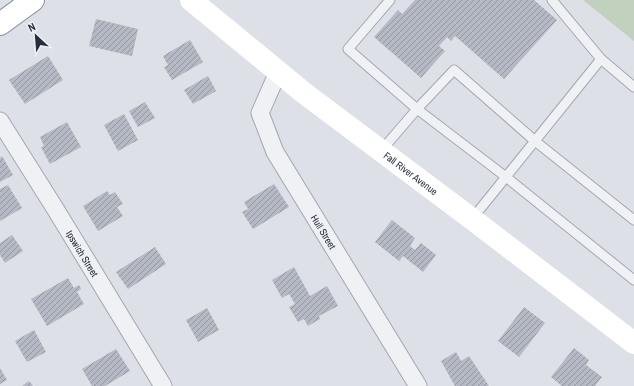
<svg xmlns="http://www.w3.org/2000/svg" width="634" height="386" viewBox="0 0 634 386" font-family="'Archivo Narrow',sans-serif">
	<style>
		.grass { fill: #c2d1bd }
		.building { fill: url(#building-hatch) }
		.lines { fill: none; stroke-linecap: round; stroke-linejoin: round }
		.service-casing { stroke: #a2a7b1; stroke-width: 11 }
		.minor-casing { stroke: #a2a7b1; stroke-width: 19 }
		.trunk-casing { stroke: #848d9e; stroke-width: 24 }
		.service { stroke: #eff1f5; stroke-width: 9 }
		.minor { stroke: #eff1f5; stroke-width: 17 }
		.secondary { stroke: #fff; stroke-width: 22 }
		.trunk { stroke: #fff; stroke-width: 22 }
		.labels { text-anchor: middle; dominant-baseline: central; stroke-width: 3.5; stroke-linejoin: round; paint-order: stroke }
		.street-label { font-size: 10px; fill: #262e3e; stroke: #eceff5 }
	</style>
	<defs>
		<pattern id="building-hatch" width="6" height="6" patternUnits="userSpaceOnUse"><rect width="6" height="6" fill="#b4b9c4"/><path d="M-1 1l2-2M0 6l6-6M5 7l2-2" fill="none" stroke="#9297a1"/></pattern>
	</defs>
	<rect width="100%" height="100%" fill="#dde0e7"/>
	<polygon class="grass" points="583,0 634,0 634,41"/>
	<g class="building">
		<polygon points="415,0 534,0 557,20 504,79 455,36 451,41 447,37 439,46 445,51 421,78 374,37 398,10 402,14"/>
		<polygon points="96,19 138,29 132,56 89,46"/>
		<polygon points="190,40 203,62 172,80 164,67 168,65 163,56"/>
		<polygon points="48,56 63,80 25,104 9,80"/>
		<polygon points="208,76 216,91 193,104 184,90"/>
		<polygon points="145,102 155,118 138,127 129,111"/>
		<polygon points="124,114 138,140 118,151 104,125"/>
		<polygon points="67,122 81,147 50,164 41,147 44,146 40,137"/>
		<polygon points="2,156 13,175 0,182 0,158"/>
		<polygon points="274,184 289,207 253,229 242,212 248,209 244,202"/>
		<polygon points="8,185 22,208 0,221 0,189"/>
		<polygon points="107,191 110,195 115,192 123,204 117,207 123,216 98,231 83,206"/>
		<polygon points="392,220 415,238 410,246 415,250 421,243 436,255 423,272 403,256 399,261 375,242"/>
		<polygon points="12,235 23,251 5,263 0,255 0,243"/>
		<polygon points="155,247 166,264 128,289 116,272"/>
		<polygon points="294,267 310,296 327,286 338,306 319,316 320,319 308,326 304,319 298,322 289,307 295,304 289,294 282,298 272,280"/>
		<polygon points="68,278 74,288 79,285 81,289 77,292 84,304 47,326 31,299"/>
		<polygon points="524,307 545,323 519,357 498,341"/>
		<polygon points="207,308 219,330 198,342 186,320"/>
		<polygon points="34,330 46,352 27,362 15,341"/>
		<polygon points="574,348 589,360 586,365 602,377 595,386 562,386 551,377"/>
		<polygon points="116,349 130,371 105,386 92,386 82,369"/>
		<polygon points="456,352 461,361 469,356 489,386 455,386 441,361"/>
		<polygon points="0,368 7,380 0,384"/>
		<polygon points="29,381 33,386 22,386"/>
	</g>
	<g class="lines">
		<defs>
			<g id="service">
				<polyline points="390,0 348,49 417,109 454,70 535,141 634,220"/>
				<polyline points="552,0 601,59"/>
				<polyline points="381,151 417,109 506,177 634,280"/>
				<polyline points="472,219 601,59 634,87"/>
			</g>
			<g id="minor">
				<path id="s1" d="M278 72 260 113 275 152 418 386"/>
				<path id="s2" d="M0 121 56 210 163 386"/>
			</g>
			<polyline id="trunk" points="0,24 33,0"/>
		</defs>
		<use href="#service" class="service-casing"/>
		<use href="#minor" class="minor-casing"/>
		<use href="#trunk" class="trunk-casing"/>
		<use href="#service" class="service"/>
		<use href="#minor" class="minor"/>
		<path class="secondary" id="s3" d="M191 0 304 93 476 222 634 343"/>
		<use href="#trunk" class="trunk"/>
	</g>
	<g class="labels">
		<g class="street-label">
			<text stroke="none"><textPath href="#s3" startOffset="280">Fall River Avenue</textPath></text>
			<text stroke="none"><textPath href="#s1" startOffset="180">Hull Street</textPath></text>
			<text stroke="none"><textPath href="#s2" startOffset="156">Ipswich Street</textPath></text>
		</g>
	</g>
	<g transform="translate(36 36) rotate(334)" stroke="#eceff5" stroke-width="3" paint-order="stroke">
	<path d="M0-3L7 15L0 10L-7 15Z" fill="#262e3e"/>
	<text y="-6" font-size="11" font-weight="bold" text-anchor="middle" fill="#262e3e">N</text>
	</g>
</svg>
